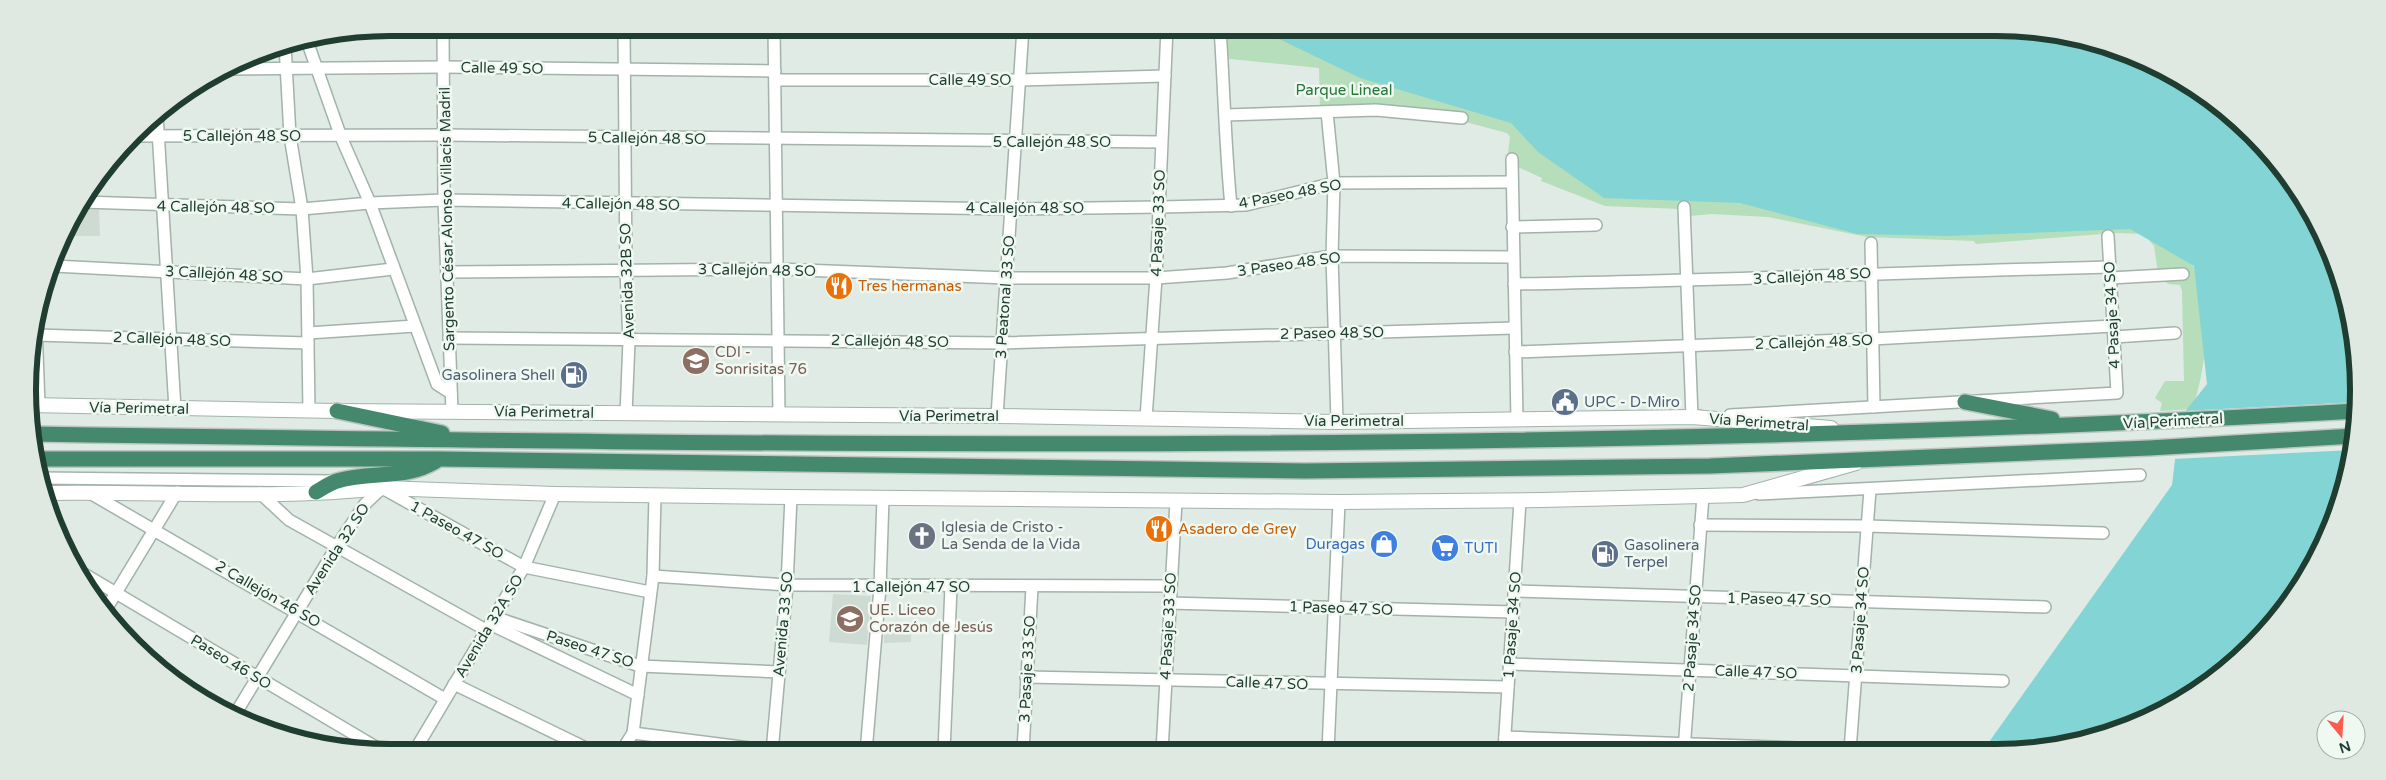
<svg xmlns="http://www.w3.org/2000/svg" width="2386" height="780" viewBox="0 0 2386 780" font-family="'Varela Round',sans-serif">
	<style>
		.built { fill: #cddbd2 }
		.green { fill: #b6deba }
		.water { fill: #82d5d4 }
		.pier { fill: #dfebe4 }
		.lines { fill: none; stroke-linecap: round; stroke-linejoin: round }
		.minor-casing { stroke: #a2b3aa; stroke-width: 14 }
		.tertiary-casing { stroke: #a2b3aa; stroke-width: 16 }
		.trunk-casing { stroke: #bcc5c1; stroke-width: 18 }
		.minor { stroke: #fff; stroke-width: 11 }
		.tertiary { stroke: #fff; stroke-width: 14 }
		.trunk { stroke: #44886d; stroke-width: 15 }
		.labels { text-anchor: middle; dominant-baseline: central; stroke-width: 5; stroke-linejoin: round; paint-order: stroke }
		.street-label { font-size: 15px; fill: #1f3d30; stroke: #f0f8f2 }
		.park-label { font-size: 15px; fill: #267638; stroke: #f0f8f2 }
		.food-label { font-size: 15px; fill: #c56008; stroke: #f0f8f2; text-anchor: start }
		.education-label { font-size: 15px; fill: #785e54; stroke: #f0f8f2; text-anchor: start }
		.service-label { font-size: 15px; fill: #4e5e75; stroke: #f0f8f2; text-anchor: start }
		.worship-label { font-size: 15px; fill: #5b616d; stroke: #f0f8f2; text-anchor: start }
		.shop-label { font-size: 15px; fill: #366cbe; stroke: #f0f8f2; text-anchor: end }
		.rim { fill: none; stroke: #1f3d30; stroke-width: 6 }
	</style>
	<rect width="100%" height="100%" fill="#dfebe4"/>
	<g class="built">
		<polygon points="390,28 436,28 436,34 344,33"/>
		<polygon points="78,209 99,210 100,236 63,236"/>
		<polygon points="690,347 702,347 703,375 690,375"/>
		<polygon points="833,594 871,596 867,645 829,642"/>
		<polygon points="911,626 911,642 884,643 884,627"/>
	</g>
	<polygon class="green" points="1218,28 1268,28 2112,215 2188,259 2198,273 2207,342 2200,381 2193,409 2160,411 2162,403 2155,398 2165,381 2184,381 2182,291 2180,285 2169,284 2159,279 2154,246 2144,234 2116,233 1976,244 1974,241 1867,237 1768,217 1712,214 1690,216 1681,209 1605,206 1541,181 1542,178 1507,162 1510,137 1507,133 1462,121 1320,108 1319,68 1221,58"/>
	<polygon class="water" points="1264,28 1996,28 2067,35 2135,55 2198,89 2253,134 2298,189 2331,252 2352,320 2358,390 2351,461 2310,571 2235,662 2156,715 2044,749 1984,749 2172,485 2180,418 2207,384 2194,266 2130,229 1947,236 1857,234 1740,203 1604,198 1538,152 1511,123 1360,78 1277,38"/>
	<polygon class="pier" points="2357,402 2353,450 2173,459 2178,417 2183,411"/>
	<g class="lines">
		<defs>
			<g id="minor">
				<polyline points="443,28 444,200 452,411"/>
				<polyline points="624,28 626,270 629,341 626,414"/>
				<polyline points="774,28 779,415"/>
				<path d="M1220 28C1224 87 1225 146 1231 206"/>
				<polyline points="306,38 341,137 370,203 437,384 451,393"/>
				<polyline points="285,45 290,136 302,209 307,279 309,411"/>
				<polyline points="229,69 443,67 775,71"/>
				<polyline points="775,80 1020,80 1165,76"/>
				<polyline points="1327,112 1334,183 1332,256 1337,422"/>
				<polyline points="157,114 175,409"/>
				<polyline points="1226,115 1376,110 1462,118"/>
				<polyline points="134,136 444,135 1161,142"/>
				<polyline points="1512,159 1517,420"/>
				<polyline points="82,202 302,209 370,203 444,200 1011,209 1160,207 1246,205 1334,183 1511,182"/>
				<polyline points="1684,207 1692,417 1699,416"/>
				<polyline points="1512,227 1596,225"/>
				<polyline points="1871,243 1874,407"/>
				<polyline points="54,266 307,279 393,269"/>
				<polyline points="448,272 777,269 1007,278 1156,278 1227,273 1332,256 1513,257"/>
				<polyline points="2110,278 2183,274"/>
				<path d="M1514 284C1712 281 1911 272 2110 267"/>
				<polyline points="36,326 39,405"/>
				<polyline points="308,333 415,326"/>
				<polyline points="36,335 308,343"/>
				<polyline points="2114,337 2175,333"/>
				<polyline points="449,338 1002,343 1514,328"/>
				<polyline points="1515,352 1872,339 2113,326"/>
				<polyline points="1730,415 2117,393 2108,236"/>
				<polyline points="997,416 1023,28"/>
				<polyline points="1146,418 1156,278 1167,28"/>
				<polyline points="39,478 335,481"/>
				<polyline points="90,493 445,699"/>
				<polyline points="260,493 289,520 486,630"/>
				<polyline points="1759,494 2140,475"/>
				<polyline points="1700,525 1867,526 2103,533"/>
				<polyline points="79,571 384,752"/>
				<polyline points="653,576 787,585 1170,586"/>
				<polyline points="1514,591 2045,607"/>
				<polyline points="1169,603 1513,612"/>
				<polyline points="105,611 177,492"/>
				<polyline points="494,617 640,666 779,672"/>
				<polyline points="490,624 638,695"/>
				<polyline points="1509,664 2003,681"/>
				<polyline points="1026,677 1508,687"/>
				<polyline points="454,684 594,752"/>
				<polyline points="234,716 337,546 365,504 382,488 524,567 650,592"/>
				<polyline points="633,733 781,752"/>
				<polyline points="1505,737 1853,750"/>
				<polyline points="419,744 434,752"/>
				<polyline points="1504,750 1520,501"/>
				<polyline points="1684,750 1703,496"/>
				<polyline points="1850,750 1870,490"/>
				<polyline points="944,751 951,587"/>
				<polyline points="1023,751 1032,587"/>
				<polyline points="1162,751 1176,501"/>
				<polyline points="1328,751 1339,502"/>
				<polyline points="414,752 524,567 555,494"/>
				<polyline points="621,752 633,733 653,576 655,495"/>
				<polyline points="772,752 787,585 791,497"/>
				<polyline points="866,752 880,587 883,498"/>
			</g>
			<g id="tertiary">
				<polyline points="29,405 337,411 997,416 1337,422 1692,417 1831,428"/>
				<path d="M44 493C156 491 270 500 382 488L555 494 791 497 1339 502 1542 500 1743 495 1856 463"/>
			</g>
			<g id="trunk">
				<polyline points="1965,402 2052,419"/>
				<polyline points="337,411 442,433"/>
				<path d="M32 434C806 446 1583 455 2356 411"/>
				<polyline points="36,459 439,459 1305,471 1710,466 2149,448 2354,436"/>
				<path d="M316 492C323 488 330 483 337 481 371 470 403 481 436 461"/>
			</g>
		</defs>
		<use href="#minor" class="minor-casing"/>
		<use href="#tertiary" class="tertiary-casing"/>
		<use href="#trunk" class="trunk-casing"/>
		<use href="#minor" class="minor"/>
		<use href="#tertiary" class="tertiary"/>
		<use href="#trunk" class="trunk"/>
	</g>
	<defs>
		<symbol id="restaurant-disc" viewBox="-11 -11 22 22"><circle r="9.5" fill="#e8710a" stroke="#f0f8f2"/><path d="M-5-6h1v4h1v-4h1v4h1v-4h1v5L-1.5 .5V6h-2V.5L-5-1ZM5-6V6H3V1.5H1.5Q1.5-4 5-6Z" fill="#fff"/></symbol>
		<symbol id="school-disc" viewBox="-11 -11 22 22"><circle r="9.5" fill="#8d6e63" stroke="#f0f8f2"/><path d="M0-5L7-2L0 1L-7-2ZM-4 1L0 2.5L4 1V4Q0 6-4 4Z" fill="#fff"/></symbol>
		<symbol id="fuel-disc" viewBox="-11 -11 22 22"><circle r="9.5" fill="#5c6f8a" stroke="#f0f8f2"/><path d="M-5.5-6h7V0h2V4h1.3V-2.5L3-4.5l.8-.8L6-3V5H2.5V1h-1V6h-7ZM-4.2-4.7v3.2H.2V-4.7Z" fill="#fff"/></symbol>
		<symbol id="civic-disc" viewBox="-11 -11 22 22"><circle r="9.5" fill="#5c6f8a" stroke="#f0f8f2"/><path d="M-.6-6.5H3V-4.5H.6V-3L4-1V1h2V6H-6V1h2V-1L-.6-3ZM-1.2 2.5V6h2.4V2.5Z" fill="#fff"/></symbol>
		<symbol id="church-disc" viewBox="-11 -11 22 22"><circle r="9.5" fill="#6b7280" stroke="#f0f8f2"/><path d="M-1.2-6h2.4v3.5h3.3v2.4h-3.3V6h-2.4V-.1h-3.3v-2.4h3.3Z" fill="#fff"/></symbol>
		<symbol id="shop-disc" viewBox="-11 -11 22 22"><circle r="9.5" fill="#3f7fe0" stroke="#f0f8f2"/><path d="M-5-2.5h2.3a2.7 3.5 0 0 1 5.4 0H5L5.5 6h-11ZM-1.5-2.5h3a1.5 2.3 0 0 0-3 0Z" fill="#fff"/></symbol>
		<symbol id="supermarket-disc" viewBox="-11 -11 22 22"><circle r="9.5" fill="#3f7fe0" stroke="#f0f8f2"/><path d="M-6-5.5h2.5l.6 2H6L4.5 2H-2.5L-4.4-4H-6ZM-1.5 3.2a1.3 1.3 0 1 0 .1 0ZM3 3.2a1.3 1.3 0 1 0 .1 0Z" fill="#fff"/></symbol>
	</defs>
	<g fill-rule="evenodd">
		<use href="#restaurant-disc" x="823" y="270" width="32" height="32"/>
		<use href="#school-disc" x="680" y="345" width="32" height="32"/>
		<use href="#fuel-disc" x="558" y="359" width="32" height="32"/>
		<use href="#civic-disc" x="1549" y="386" width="32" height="32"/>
		<use href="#restaurant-disc" x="1143" y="513" width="32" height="32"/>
		<use href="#church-disc" x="906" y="520" width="32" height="32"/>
		<use href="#shop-disc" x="1368" y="528" width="32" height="32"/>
		<use href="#supermarket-disc" x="1429" y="532" width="32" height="32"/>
		<use href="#fuel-disc" x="1589" y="538" width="32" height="32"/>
		<use href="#school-disc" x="834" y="603" width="32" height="32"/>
	</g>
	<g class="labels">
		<g class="street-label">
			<text transform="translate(502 68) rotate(1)">Calle 49 SO</text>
			<text x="970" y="80">Calle 49 SO</text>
			<text x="242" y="136">5 Callejón 48 SO</text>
			<text transform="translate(647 138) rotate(1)">5 Callejón 48 SO</text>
			<text x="1052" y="142">5 Callejón 48 SO</text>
			<text transform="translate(1290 194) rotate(-11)">4 Paseo 48 SO</text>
			<text transform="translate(621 204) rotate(1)">4 Callejón 48 SO</text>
			<text transform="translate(216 207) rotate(1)">4 Callejón 48 SO</text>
			<text x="1025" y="208">4 Callejón 48 SO</text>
			<text transform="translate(447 219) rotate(-91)">Sargento César Alonso Villacís Madril</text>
			<text transform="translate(1158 223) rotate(-88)">4 Pasaje 33 SO</text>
			<text transform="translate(1289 264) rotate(-8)">3 Paseo 48 SO</text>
			<text transform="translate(757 270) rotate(1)">3 Callejón 48 SO</text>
			<text transform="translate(224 274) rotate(3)">3 Callejón 48 SO</text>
			<text transform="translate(1812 276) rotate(-3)">3 Callejón 48 SO</text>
			<text transform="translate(627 281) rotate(-92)">Avenida 32B SO</text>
			<text transform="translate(1005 297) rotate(-86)">3 Peatonal 33 SO</text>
			<text transform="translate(2112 315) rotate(-93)">4 Pasaje 34 SO</text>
			<text transform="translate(1332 333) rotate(-1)">2 Paseo 48 SO</text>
			<text transform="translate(172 339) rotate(2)">2 Callejón 48 SO</text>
			<text transform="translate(890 341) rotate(1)">2 Callejón 48 SO</text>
			<text transform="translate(1814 342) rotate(-2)">2 Callejón 48 SO</text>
			<text transform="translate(139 408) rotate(1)">Vía Perimetral</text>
			<text transform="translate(544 412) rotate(1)">Vía Perimetral</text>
			<text x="949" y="416">Vía Perimetral</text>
			<text x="1354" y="421">Vía Perimetral</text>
			<text transform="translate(2173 421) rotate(-3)">Vía Perimetral</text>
			<text transform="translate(1759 422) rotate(4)">Vía Perimetral</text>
			<text transform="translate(457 530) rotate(29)">1 Paseo 47 SO</text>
			<text transform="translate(337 549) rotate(-57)">Avenida 32 SO</text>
			<text x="911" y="587">1 Callejón 47 SO</text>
			<text transform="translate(268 594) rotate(30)">2 Callejón 46 SO</text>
			<text transform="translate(1779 599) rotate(1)">1 Paseo 47 SO</text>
			<text transform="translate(1341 608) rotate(2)">1 Paseo 47 SO</text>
			<text transform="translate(1860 620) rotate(-86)">3 Pasaje 34 SO</text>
			<text transform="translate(783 624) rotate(-85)">Avenida 33 SO</text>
			<text transform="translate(1512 625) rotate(-86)">1 Pasaje 34 SO</text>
			<text transform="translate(489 626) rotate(-59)">Avenida 32A SO</text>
			<text transform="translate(1168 626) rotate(-87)">4 Pasaje 33 SO</text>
			<text transform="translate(1692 638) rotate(-86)">2 Pasaje 34 SO</text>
			<text transform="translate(590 649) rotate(18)">Paseo 47 SO</text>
			<text transform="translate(231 662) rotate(31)">Paseo 46 SO</text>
			<text transform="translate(1027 669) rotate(-87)">3 Pasaje 33 SO</text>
			<text transform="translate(1756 672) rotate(2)">Calle 47 SO</text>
			<text transform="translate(1267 683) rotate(2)">Calle 47 SO</text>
		</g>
		<g class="park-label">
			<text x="1344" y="90">Parque Lineal</text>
		</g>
		<g class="food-label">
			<text x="858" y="286">Tres hermanas</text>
			<text x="1178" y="529">Asadero de Grey</text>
		</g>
		<g class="education-label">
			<text x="715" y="352">CDI -<tspan x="715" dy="17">Sonrisitas 76</tspan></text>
			<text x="869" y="610">UE. Liceo<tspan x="869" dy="17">Corazón de Jesús</tspan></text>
		</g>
		<g class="service-label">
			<text x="555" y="375" text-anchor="end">Gasolinera Shell</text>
			<text x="1584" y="402">UPC - D-Miro</text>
			<text x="1624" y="545">Gasolinera<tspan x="1624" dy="17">Terpel</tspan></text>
		</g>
		<g class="worship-label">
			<text x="941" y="527">Iglesia de Cristo -<tspan x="941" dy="17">La Senda de la Vida</tspan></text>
		</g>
		<g class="shop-label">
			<text x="1365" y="544">Duragas</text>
			<text x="1464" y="548" text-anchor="start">TUTI</text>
		</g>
	</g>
	<path d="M0 0H2386V780H0ZM390 36H1996A354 354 0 0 1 2350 390V390A354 354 0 0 1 1996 744H390A354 354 0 0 1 36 390V390A354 354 0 0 1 390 36Z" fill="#dfe9e2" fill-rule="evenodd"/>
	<path class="rim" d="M390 36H1996A354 354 0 0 1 2350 390V390A354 354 0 0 1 1996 744H390A354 354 0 0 1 36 390V390A354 354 0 0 1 390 36Z"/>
	<g transform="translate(2341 735) rotate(162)"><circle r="24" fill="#f0f8f2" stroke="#9cada4"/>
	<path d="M0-4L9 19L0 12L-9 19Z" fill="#fc5b4d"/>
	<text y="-8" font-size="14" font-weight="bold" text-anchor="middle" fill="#1f3d30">N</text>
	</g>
</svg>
